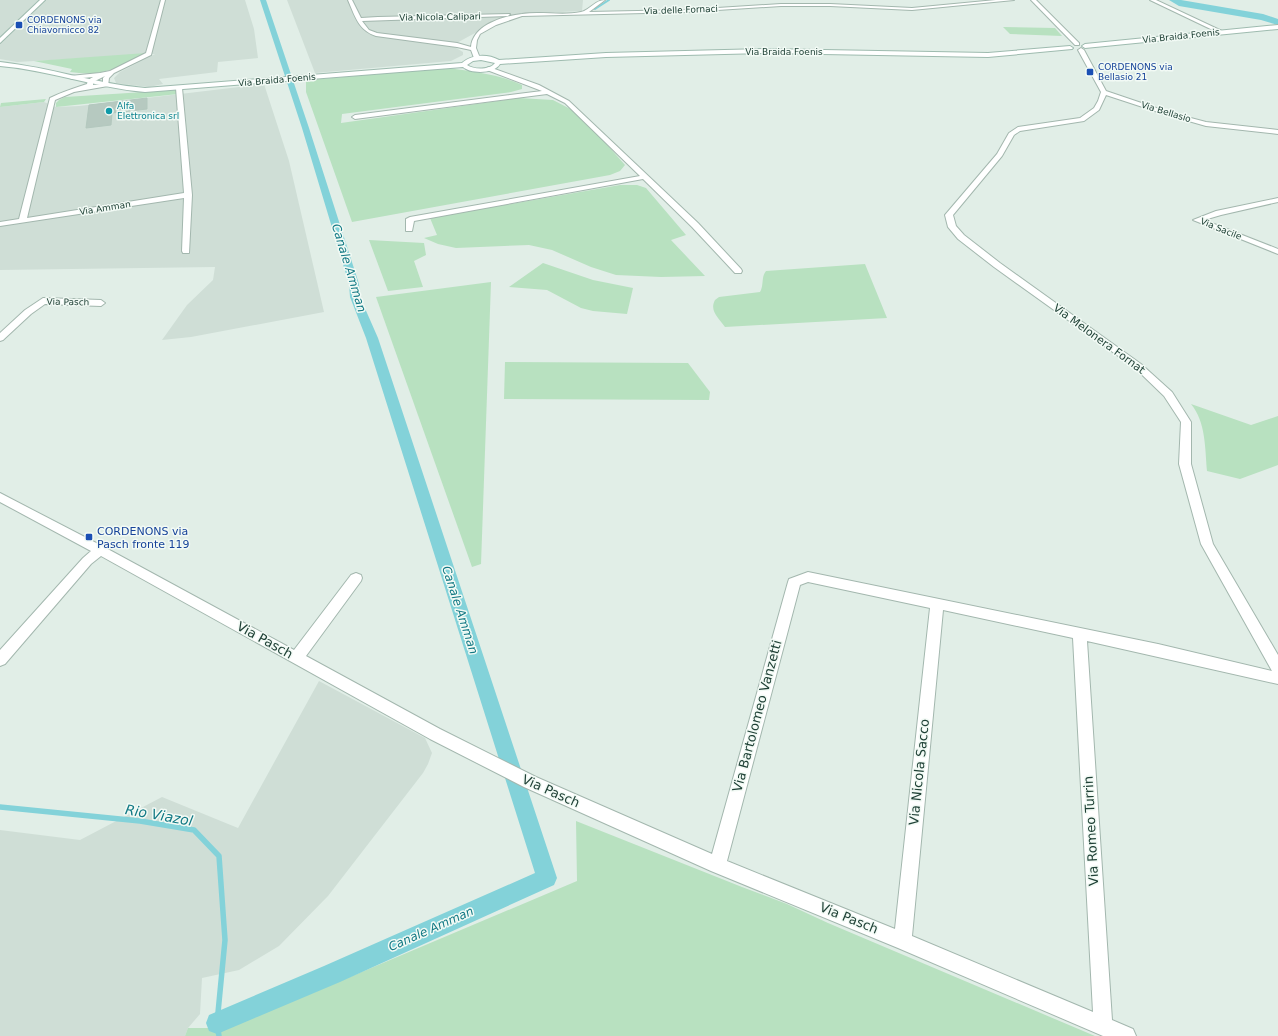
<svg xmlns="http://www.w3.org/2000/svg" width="1278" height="1036" viewBox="0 0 1278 1036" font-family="'DejaVu Sans',sans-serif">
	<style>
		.built { fill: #cfded6 }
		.green { fill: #b8e1c0 }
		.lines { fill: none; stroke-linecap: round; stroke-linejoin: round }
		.stream-far1 { stroke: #83d2d9; stroke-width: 2 }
		.stream { stroke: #83d2d9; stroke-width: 5.5 }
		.canal { fill: #83d2d9; fill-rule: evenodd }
		.river { fill: #83d2d9; fill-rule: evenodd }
		.building { fill: #b6c9c0; stroke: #b3c8be }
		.street-casing { stroke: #a3b7ae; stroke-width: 2 }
		.secondary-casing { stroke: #9ebbaf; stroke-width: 2 }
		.street { fill: #fff; fill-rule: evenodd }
		.secondary { fill: #fff; fill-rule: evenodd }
		.transit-dot { fill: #1a4fb4; stroke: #f2faf5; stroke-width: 1.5 }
		.culture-dot { fill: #0f9aa8; stroke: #f2faf5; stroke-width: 1.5 }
		.labels { text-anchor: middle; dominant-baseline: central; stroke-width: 3; stroke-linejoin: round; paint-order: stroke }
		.far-street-label { font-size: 9px; fill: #1f4136; stroke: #f2faf5 }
		.far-transit-label { font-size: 9px; fill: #164399; stroke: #f2faf5; text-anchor: start }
		.far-culture-label { font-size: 9px; fill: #0d838f; stroke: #f2faf5; text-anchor: start }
		.street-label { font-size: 11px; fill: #1f4136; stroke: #f2faf5 }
		.transit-label { font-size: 11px; fill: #164399; stroke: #f2faf5; text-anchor: start }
		.water-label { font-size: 12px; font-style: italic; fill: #127984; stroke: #f2faf5 }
		.near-street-label { font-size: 13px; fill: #1f4136; stroke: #f2faf5 }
		.near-water-label { font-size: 14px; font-style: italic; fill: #127984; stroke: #f2faf5 }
	</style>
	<rect width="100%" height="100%" fill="#e1eee7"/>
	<g class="built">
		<polygon points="0,0 245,0 254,29 258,58 218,62 217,72 159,79 163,84 149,87 123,84 116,83 114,78 120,72 155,54 17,62 0,59"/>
		<polygon points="287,0 583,0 582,11 515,14 497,21 453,45 456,48 463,52 463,55 451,61 315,73"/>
		<polygon points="264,84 289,161 324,312 191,337 162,340 187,305 213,280 215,267 0,270 0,107 44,102 56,107 79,106"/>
		<polygon points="319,681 425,738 432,753 428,764 423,773 328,896 279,946 239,970 202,978 200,1014 188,1028 185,1036 0,1036 0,830 80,840 162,797 238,828"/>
	</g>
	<g class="green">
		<polygon points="1003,27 1055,28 1062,36 1010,34"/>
		<path d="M146 53C116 68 104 77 70 72L72 69 34 61Z"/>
		<path d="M449 68C474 72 499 74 522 85V89L511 92 342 114 341 123 519 98 553 100 580 114 625 165 620 171 610 175 352 222 306 92V82L309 80Z"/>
		<polygon points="176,90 178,94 56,107 56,103 59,100 65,97"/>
		<polygon points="46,99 44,102 0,107 1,103"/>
		<polygon points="620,185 637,185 646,188 686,235 671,240 705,276 661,277 616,275 591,267 552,250 529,245 456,248 438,244 424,238 437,235 430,218"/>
		<polygon points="369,240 424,243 426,255 414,261 423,287 388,291"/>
		<polygon points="543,263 593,280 633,288 627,314 593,311 581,308 547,290 509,287"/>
		<path d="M865 264 887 318 725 327C719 318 709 311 715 300L719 297 760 292C764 285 761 277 766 271Z"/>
		<polygon points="491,282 481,564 472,567 376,297"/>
		<polygon points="505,362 688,363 710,392 709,400 504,399"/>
		<path d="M1191 404 1251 425 1278 416V465L1240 479 1207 471C1205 449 1206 422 1191 404Z"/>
		<polygon points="576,821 742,887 787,904 828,923 1095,1036 185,1036 188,1028 229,1028 577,881"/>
	</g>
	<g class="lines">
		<polyline class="stream-far1" points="595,9 609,0"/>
		<polyline class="stream" points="0,807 140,821 194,830 219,856 225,940 217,1023 219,1036"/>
		<polygon class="canal" points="260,0 266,0 309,128 359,284 360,297 378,338 557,878 554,885 340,982 217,1034 209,1031 206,1023 209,1015 324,966 535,873 366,338 350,297 349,284 302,128"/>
		<polygon class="river" points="1169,0 1181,0 1263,14 1278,19 1278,25 1261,20 1179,6"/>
	</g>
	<polygon class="building" points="147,98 147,109 112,113 111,125 86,128 89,105"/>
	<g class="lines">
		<defs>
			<g id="street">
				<path d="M161 0H165L151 55 114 73 109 78 108 86 74 92 55 100 27 218 184 193 176 88 179 86 182 88 192 195 189 253H183L182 251 184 198 0 226V222L19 219 50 98C62 92 75 88 87 84L88 80 93 77 72 79 70 78V76L100 73 110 71 146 53ZM105 76 103 78V84L93 85V82Z"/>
				<path d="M348 0H352L361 18 378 17 510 14 508 16 362 21 369 30 377 33 457 43 471 47C473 25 503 16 522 14 541 11 562 16 581 12 590 10 595 0 605 0L589 12 686 10 781 4H830L912 8 996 0H1014L912 10 830 6H781L686 12 522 16 496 25 480 34 477 40 476 48 480 58 477 60 474 58 471 50 457 47 376 36C358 30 355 16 348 0Z"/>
				<polygon points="1031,0 1036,0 1079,43 1079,45 1075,45"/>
				<polygon points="1150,0 1156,0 1224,32 1219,33"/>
				<path d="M1081 48 1084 50 1106 91 1168 112 1206 122 1278 130V134L1206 126 1164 114 1106 95 1099 110 1084 121 1020 131 1014 135 1002 156 953 215 956 226 964 235 1000 263 1141 364 1172 392 1191 422V464L1213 544 1278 655V684L1087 641 1112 1020 1133 1029 1136 1036H1103L898 948 711 871 524 787 430 739 101 556 91 564 5 664 0 666V650L83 558 91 551 0 502V493L104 547 294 650 351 575 356 573 361 575 362 578 361 581 306 656 440 729 536 777 712 854 788 582 789 579 808 572 1158 644 1272 671 1201 544 1179 464 1181 422 1164 396 1135 368 994 267 958 239 948 227 945 215 997 154 1009 133 1018 127 1080 118 1094 108 1098 101 1101 92 1078 50ZM808 582 930 608 895 929 727 861 800 585ZM943 610 1073 638 1093 1012 912 936Z"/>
				<polygon points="489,67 539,85 569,101 698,223 741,269 742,271 741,273 735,273 692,227 643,179 414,221 412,231 406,231 406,219 410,217 640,176 565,103 547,94 355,119 352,117 355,115 542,91 487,70 487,68"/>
				<polygon points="1278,198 1278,202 1221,215 1204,220 1278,249 1278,254 1193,220 1216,211"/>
				<polygon points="43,298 101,300 105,303 101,306 45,304 31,314 3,340 0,341 0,333 25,310"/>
			</g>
			<g id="secondary">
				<polygon points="40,0 45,0 0,43 0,38"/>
				<polygon points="1278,25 1278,29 1085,48 1082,46 1085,44"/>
				<path d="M1070 46 1073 48 1072 49 988 57 768 53 606 57 500 64C494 74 471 74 463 67L145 92C96 88 49 70 0 66V62C49 67 96 84 145 88L462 63C472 54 488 54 499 60L606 53 768 49 988 53ZM481 60 495 63C490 70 474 70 467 65L473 61Z"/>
			</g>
		</defs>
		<use href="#street" class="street-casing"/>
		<use href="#secondary" class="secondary-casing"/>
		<use href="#street" class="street"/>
		<use href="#secondary" class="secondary"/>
	</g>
	<g class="transit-dot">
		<rect x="15" y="21" width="8" height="8" rx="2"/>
		<rect x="1086" y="68" width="8" height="8" rx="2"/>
		<rect x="85" y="533" width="8" height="8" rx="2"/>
	</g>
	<circle class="culture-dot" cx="109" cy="111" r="4"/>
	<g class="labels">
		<g class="far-street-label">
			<text transform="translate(681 10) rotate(-2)">Via delle Fornaci</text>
			<text transform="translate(440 17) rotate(-1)">Via Nicola Calipari</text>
			<text transform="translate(1181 36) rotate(-6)">Via Braida Foenis</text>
			<text x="784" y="52">Via Braida Foenis</text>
			<text transform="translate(277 80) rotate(-5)">Via Braida Foenis</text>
			<text transform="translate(1166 112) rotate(17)">Via Bellasio</text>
			<text transform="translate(105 208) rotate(-9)">Via Amman</text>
			<text transform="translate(1221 229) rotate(22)">Via Sacile</text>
			<text transform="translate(68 302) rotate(1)">Via Pasch</text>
		</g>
		<g class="far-transit-label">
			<text x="27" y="20">CORDENONS via<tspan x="27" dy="10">Chiavornicco 82</tspan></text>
			<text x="1098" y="67">CORDENONS via<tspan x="1098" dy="10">Bellasio 21</tspan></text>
		</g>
		<g class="far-culture-label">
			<text x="117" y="106">Alfa<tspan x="117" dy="10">Elettronica srl</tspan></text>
		</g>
		<g class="street-label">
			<text transform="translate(1099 339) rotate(36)">Via Melonera Fornat</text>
		</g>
		<g class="transit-label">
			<text x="97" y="531">CORDENONS via<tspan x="97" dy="13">Pasch fronte 119</tspan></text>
		</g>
		<g class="water-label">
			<text transform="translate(349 268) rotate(73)">Canale Amman</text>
			<text transform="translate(460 610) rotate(72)">Canale Amman</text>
			<text transform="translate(431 929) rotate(-24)">Canale Amman</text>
		</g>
		<g class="near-street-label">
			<text transform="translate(265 640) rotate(29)">Via Pasch</text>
			<text transform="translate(757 716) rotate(-75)">Via Bartolomeo Vanzetti</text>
			<text transform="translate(919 772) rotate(-84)">Via Nicola Sacco</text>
			<text transform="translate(551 791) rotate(24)">Via Pasch</text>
			<text transform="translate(1091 831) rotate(-93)">Via Romeo Turrin</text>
			<text transform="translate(849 918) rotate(22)">Via Pasch</text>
		</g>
		<g class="near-water-label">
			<text transform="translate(159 815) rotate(10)">Rio Viazol</text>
		</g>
	</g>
</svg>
